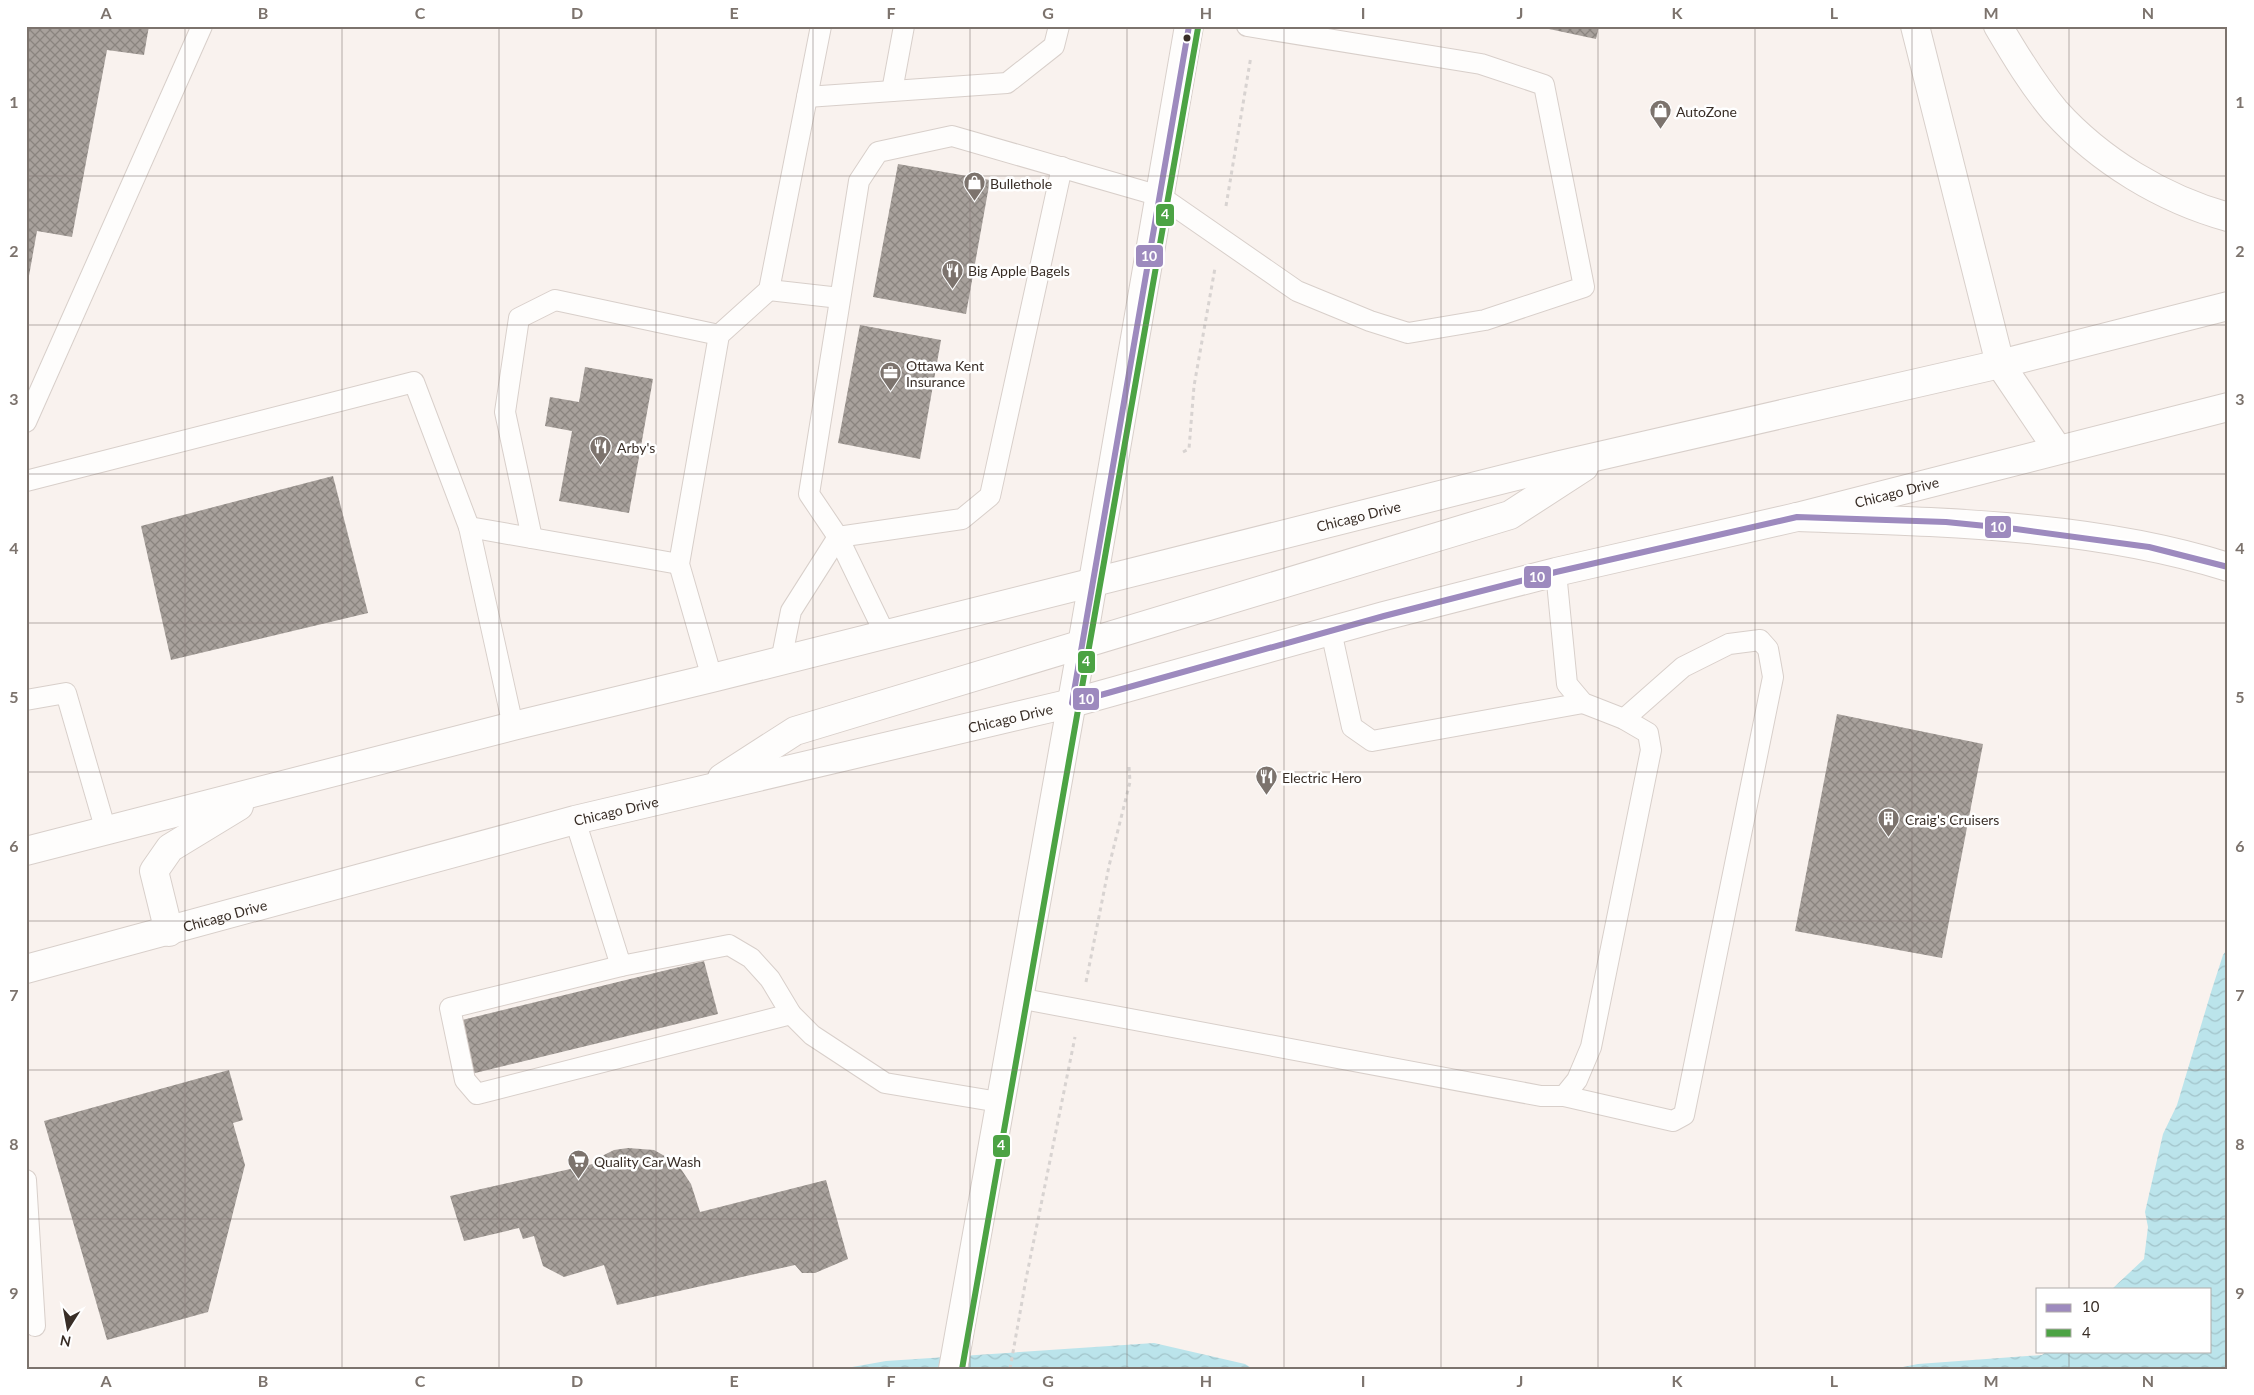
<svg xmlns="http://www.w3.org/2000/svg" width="2254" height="1395" viewBox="0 0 2254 1395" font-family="Lato,sans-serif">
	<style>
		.water { fill: url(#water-waves) }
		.building { fill: url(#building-cross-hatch) }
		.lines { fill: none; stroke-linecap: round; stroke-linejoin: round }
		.service-casing { stroke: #d8cfca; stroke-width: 22 }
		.secondary-casing { stroke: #d8cfca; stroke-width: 30 }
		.primary-casing { stroke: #d8cfca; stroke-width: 30 }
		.motorway-casing { stroke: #d8cfca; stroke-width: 30 }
		.path { stroke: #d8d3d1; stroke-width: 3; stroke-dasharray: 4 4; stroke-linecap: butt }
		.service { stroke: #fefdfc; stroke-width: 20 }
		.secondary { stroke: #fefdfc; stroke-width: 28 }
		.primary { stroke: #fefdfc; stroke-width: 28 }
		.motorway { stroke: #fefdfc; stroke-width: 28 }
		.bus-1-casing { stroke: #fff; stroke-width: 10 }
		.bus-2-casing { stroke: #fff; stroke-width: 10 }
		.bus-1 { stroke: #9d8abe; stroke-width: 6 }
		.bus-2 { stroke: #4ca344; stroke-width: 6 }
		.grid { fill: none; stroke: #7c736d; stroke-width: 1; stroke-opacity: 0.55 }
		.bus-dot { fill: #392e27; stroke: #fff; stroke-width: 2 }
		.labels { text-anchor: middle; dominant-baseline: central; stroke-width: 5; stroke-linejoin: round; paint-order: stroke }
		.poi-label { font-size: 14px; fill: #392e27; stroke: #fff; text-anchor: start }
		.street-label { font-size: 14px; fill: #392e27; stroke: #fff }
		.line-badge { stroke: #fff; stroke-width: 2 }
		.badge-label { font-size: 14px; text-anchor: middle; font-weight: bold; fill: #fff }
		.neatline { fill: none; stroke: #7c736d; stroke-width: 2 }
		.grid-label { font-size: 16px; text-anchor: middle; font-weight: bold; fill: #7c736d }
	</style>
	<defs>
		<pattern id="water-waves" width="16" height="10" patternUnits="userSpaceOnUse" patternTransform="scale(1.25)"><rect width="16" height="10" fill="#bbe4eb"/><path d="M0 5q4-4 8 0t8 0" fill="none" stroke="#a2c4ca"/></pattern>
		<pattern id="building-cross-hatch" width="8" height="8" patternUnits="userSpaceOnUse" patternTransform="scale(1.25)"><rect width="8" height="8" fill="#a8a19c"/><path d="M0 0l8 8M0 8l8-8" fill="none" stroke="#8a847f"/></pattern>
	</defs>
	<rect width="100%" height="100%" fill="#f9f2ee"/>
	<g class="water">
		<polygon points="2228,948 2228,1369 1893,1369 1918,1364 2042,1355 2047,1351 2210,1351 2210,1289 2112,1289 2144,1259 2148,1227 2145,1212 2163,1134 2177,1105 2212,989 2223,955"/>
		<polygon points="1154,1343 1245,1364 1253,1369 841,1369 886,1361"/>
	</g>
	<g class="building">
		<polygon points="26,26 149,26 144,55 107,50 72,237 37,231 27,287"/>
		<polygon points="1535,26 1599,26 1596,39"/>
		<polygon points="898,164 990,180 966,314 873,297"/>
		<polygon points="860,325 941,340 920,459 838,443"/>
		<polygon points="585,367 653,379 629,513 559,501 572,431 545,426 550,397 579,402"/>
		<polygon points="333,476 368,613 171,660 141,526"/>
		<polygon points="1837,714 1983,744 1942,958 1795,931"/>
		<polygon points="704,961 718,1014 471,1074 458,1021"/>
		<polygon points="229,1070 243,1120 233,1123 245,1165 208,1312 107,1340 44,1121"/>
		<polygon points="628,1148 654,1150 677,1163 691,1184 700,1212 826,1180 848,1259 815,1273 802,1273 795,1265 617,1305 604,1265 564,1277 543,1266 534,1236 523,1239 519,1228 464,1241 450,1196 597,1163 602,1156 614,1150"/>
	</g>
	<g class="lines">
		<defs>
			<g id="service">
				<polyline points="892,91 904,26"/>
				<polyline points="807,97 1007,83 1054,46 1059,26"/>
				<polyline points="769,290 840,298"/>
				<polyline points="26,422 202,26"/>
				<polyline points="26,481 414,382 469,527 513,726"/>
				<polyline points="469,527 679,564"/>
				<polyline points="532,538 505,412 519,318 555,300 719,335"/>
				<polyline points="1331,631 1352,727 1372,741 1583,703"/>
				<polyline points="885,634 838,537 809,494 859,181 878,152 952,136 1160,196 1297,291 1370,321 1408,333 1485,320 1584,287 1544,85 1481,64 1247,26"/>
				<polyline points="781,661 791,611 838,537 962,519 990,496 1062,167"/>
				<polyline points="712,678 679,564 719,335 769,290 821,26"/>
				<polyline points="26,700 66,693 106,831"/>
				<polyline points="575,820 621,966 729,945 751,958 770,979 791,1014 812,1035 885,1083 999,1102"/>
				<polyline points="621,966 450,1008 465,1080 477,1094 791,1014"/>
				<polyline points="1018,998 1541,1096 1564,1096 1577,1080 1591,1047 1651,750 1648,733 1624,719 1583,703 1567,684 1556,572"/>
				<polyline points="1564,1096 1673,1121 1684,1115 1773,677 1768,649 1760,640 1729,644 1683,667 1624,719"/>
				<polyline points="26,1180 35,1326"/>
			</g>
			<polyline id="secondary" points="1082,645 1189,26"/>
			<g id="primary">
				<polyline points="722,778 795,731 1510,515 1584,467"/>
				<path id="s1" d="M26 851 513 726 712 678 1560 465 2000 364 2228 306"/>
				<polyline points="169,932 154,871 170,848 239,806"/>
				<path id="s2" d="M26 969 575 820 1072 703 1384 616 1556 572 1797 517 2228 407"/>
				<polyline points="953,1369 1082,645"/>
			</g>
			<g id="motorway">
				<polyline points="1915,26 2000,364 2058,450"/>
				<path d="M1998 26C2015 55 2033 85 2055 111 2100 161 2163 199 2228 217"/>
				<path d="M1797 517C1937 522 2093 524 2228 567"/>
			</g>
		</defs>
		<use href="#service" class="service-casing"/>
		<use href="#secondary" class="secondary-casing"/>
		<use href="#primary" class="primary-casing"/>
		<use href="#motorway" class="motorway-casing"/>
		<g class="path">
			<polyline points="1226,206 1251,56"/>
			<polyline points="1183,452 1189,449 1194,386 1215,268"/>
			<polyline points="1086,982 1109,866 1130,782 1129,767"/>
			<polyline points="1010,1369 1026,1279 1075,1037"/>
		</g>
		<use href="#service" class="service"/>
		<use href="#secondary" class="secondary"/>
		<use href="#primary" class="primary"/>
		<use href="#motorway" class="motorway"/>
		<defs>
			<polyline id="bus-1" points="1189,26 1072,703 1384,616 1556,572 1797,517 1946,522 2016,529 2149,547 2228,567"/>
			<polyline id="bus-2" points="962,1369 1198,28"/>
		</defs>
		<use href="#bus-1" class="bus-1-casing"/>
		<use href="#bus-2" class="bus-2-casing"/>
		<use href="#bus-1" class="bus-1"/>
		<use href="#bus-2" class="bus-2"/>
	</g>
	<path class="grid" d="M185 26V1369M342 26V1369M499 26V1369M656 26V1369M813 26V1369M970 26V1369M1127 26V1369M1284 26V1369M1441 26V1369M1598 26V1369M1755 26V1369M1912 26V1369M2069 26V1289M26 176H2228M26 325H2228M26 474H2228M26 623H2228M26 772H2228M26 921H2228M26 1070H2228M26 1219H2228M2069 1351V1369"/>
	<defs>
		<symbol id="shop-pin" viewBox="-11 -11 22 30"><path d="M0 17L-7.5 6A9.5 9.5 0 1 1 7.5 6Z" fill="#7c736d" stroke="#fff"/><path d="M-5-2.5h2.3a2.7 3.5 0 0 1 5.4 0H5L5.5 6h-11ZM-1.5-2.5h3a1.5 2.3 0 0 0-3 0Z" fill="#fff"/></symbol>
		<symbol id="restaurant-pin" viewBox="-11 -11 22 30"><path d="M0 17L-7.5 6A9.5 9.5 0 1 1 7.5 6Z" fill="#7c736d" stroke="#fff"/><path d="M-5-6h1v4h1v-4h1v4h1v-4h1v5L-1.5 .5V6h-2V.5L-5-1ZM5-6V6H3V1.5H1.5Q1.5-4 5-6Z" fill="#fff"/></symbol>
		<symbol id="office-pin" viewBox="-11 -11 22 30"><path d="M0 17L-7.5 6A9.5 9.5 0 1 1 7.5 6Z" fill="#7c736d" stroke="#fff"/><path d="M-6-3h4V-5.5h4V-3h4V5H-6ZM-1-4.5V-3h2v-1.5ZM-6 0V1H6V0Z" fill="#fff"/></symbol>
		<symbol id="building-pin" viewBox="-11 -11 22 30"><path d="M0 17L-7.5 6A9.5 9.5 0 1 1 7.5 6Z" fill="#7c736d" stroke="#fff"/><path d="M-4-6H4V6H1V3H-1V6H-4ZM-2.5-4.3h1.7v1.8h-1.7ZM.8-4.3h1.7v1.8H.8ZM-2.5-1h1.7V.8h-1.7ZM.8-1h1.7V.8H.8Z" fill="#fff"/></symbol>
		<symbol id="supermarket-pin" viewBox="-11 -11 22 30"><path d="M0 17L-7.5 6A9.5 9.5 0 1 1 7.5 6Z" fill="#7c736d" stroke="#fff"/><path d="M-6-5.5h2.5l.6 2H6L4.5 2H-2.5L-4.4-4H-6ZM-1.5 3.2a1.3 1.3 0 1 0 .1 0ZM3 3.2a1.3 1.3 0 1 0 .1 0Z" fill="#fff"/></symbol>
	</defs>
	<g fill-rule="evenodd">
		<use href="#shop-pin" x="1648" y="98" width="25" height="34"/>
		<use href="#shop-pin" x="962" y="170" width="25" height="34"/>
		<use href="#restaurant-pin" x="940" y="258" width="25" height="34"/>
		<use href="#office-pin" x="878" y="360" width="25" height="34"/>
		<use href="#restaurant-pin" x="588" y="434" width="25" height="34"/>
		<use href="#restaurant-pin" x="1254" y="764" width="25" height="34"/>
		<use href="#building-pin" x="1876" y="806" width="25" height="34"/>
		<use href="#supermarket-pin" x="566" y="1148" width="25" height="34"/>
	</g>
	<circle class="bus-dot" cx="1187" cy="38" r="4.5"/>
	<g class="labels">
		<g class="poi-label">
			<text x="1676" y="111">AutoZone</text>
			<text x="990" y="183">Bullethole</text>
			<text x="968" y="270">Big Apple Bagels</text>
			<text x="906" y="365">Ottawa Kent<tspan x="906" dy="16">Insurance</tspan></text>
			<text x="617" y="447">Arby's</text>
			<text x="1282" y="777">Electric Hero</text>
			<text x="1905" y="819">Craig's Cruisers</text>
			<text x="594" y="1161">Quality Car Wash</text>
		</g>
		<g class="street-label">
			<text stroke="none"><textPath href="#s2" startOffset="1931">Chicago Drive</textPath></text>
			<text stroke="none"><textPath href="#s1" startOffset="1374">Chicago Drive</textPath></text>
			<text stroke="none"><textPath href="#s2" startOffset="1016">Chicago Drive</textPath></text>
			<text stroke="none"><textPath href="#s2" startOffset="611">Chicago Drive</textPath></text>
			<text stroke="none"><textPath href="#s2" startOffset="206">Chicago Drive</textPath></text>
		</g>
	</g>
	<g class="line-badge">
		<rect x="1155" y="203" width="20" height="24" rx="5" fill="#4ca344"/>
		<rect x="1135" y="244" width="29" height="24" rx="5" fill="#9d8abe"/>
		<rect x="1984" y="515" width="28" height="24" rx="5" fill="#9d8abe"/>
		<rect x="1523" y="565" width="29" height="24" rx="5" fill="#9d8abe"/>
		<rect x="1077" y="650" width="19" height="24" rx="5" fill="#4ca344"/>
		<rect x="1072" y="687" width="28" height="24" rx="5" fill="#9d8abe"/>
		<rect x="992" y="1134" width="19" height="24" rx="5" fill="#4ca344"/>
	</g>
	<g class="badge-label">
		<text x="1165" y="219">4</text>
		<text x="1149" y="261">10</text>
		<text x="1998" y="532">10</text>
		<text x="1537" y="582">10</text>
		<text x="1086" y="666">4</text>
		<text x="1086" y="704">10</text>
		<text x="1001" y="1150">4</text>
	</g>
	<rect width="2254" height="1395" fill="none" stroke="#ffffff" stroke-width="55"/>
	<rect x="2036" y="1288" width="175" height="65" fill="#ffffff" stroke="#b0aba9"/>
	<rect x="2046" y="1304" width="25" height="8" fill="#9d8abe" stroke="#b0aba9"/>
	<text x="2082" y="1312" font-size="15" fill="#392e27">10</text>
	<rect x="2046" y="1329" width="25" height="8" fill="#4ca344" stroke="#b0aba9"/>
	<text x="2082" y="1338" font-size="15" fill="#392e27">4</text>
	<g transform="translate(68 1328) rotate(191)" stroke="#ffffff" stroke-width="4" paint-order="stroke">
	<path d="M0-4L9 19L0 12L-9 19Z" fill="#392e27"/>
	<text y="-8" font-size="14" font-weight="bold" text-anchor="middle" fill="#392e27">N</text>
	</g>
	<rect x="28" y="28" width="2198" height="1340" class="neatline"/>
	<g class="grid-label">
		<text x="106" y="19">A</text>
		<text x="263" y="19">B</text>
		<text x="420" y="19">C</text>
		<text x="577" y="19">D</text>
		<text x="734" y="19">E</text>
		<text x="891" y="19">F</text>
		<text x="1048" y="19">G</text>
		<text x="1206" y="19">H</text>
		<text x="1363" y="19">I</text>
		<text x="1520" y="19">J</text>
		<text x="1677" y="19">K</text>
		<text x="1834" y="19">L</text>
		<text x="1991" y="19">M</text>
		<text x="2148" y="19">N</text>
		<text x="14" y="108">1</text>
		<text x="2240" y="108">1</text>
		<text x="14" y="257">2</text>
		<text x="2240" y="257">2</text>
		<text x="14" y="405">3</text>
		<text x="2240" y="405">3</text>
		<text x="14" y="554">4</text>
		<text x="2240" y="554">4</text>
		<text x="14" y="703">5</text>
		<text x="2240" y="703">5</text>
		<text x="14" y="852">6</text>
		<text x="2240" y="852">6</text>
		<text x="14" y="1001">7</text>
		<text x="2240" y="1001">7</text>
		<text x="14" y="1150">8</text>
		<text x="2240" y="1150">8</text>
		<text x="14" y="1299">9</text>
		<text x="2240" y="1299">9</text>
		<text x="106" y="1387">A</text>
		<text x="263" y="1387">B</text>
		<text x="420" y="1387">C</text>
		<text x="577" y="1387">D</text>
		<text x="734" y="1387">E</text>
		<text x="891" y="1387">F</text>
		<text x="1048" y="1387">G</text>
		<text x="1206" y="1387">H</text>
		<text x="1363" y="1387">I</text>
		<text x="1520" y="1387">J</text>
		<text x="1677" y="1387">K</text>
		<text x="1834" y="1387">L</text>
		<text x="1991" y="1387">M</text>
		<text x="2148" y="1387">N</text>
	</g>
</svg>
